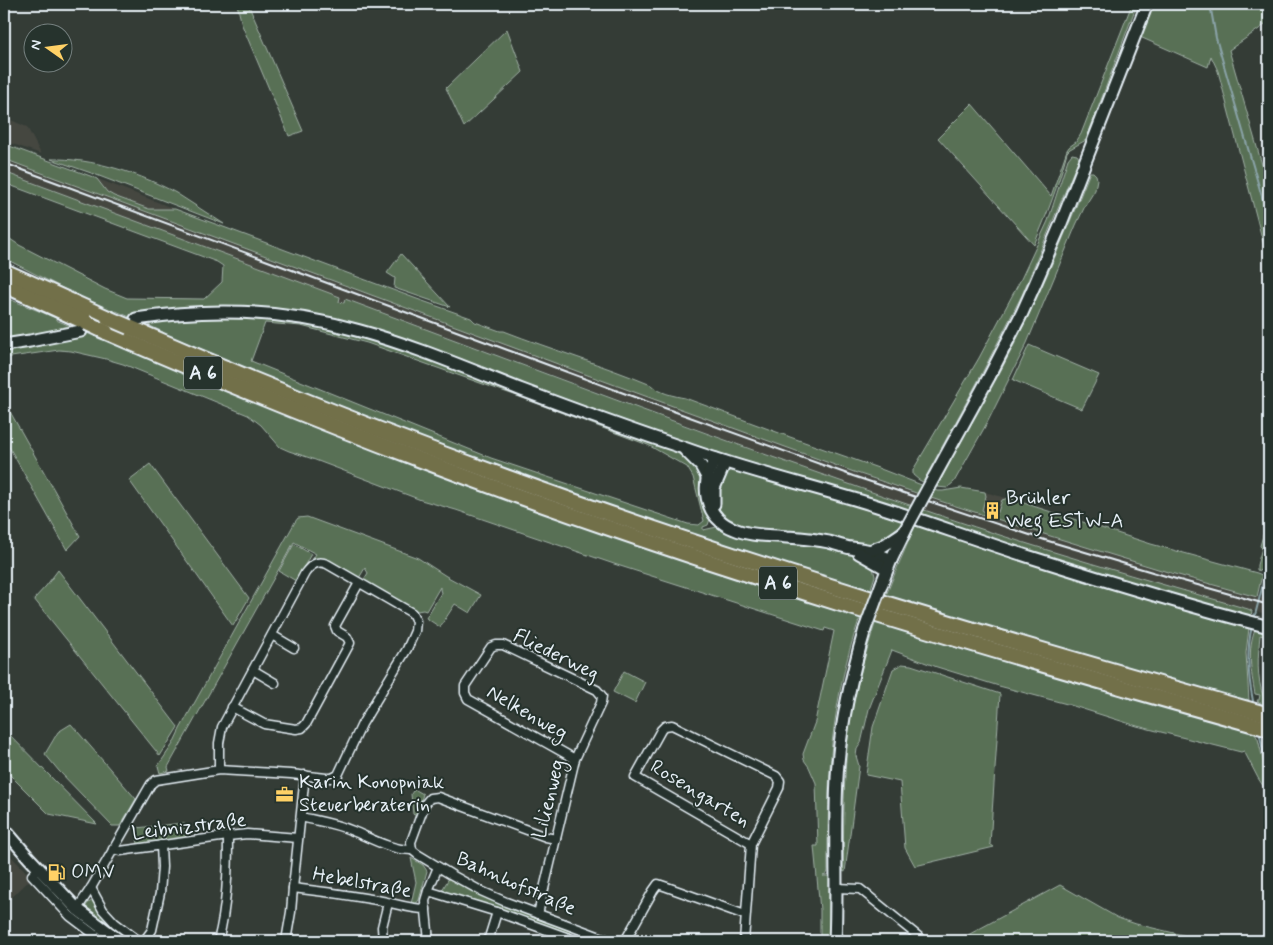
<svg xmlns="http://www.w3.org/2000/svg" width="1273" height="945" viewBox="0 0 1273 945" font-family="Mynerve,sans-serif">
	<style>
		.built { fill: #444640 }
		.green { fill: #586f54; stroke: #a0b0a6; fill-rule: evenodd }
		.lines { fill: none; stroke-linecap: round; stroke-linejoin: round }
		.stream { stroke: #8aa3a8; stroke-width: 2 }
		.street-casing { stroke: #e8f1f8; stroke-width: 11 }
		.secondary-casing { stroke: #e8f1f8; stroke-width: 15 }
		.highway-casing { stroke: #e8f1f8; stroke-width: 18 }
		.street { stroke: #26332d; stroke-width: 8 }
		.secondary { stroke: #26332d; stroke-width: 11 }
		.highway { stroke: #726f4a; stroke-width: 14 }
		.rail { stroke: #e8f1f8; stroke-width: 2 }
		.secondary-bridge-casing { stroke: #e8f1f8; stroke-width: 15; stroke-linecap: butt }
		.highway-bridge-casing { stroke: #e8f1f8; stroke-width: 18; stroke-linecap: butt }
		.secondary-bridge { stroke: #26332d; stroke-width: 11 }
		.highway-bridge { stroke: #726f4a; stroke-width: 14 }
		.labels { text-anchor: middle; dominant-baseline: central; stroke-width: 4; stroke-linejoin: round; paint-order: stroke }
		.shield { fill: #26332d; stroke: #aeb8bb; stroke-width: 1 }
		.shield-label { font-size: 19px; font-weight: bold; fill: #e8f1f8 }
		.poi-label { font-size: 20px; fill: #e8f1f8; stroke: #26332d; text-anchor: start }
		.street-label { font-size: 20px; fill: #e8f1f8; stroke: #26332d }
	</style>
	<rect width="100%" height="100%" fill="#343c36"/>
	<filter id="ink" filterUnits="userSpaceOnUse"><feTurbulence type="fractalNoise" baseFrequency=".02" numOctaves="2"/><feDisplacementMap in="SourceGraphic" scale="10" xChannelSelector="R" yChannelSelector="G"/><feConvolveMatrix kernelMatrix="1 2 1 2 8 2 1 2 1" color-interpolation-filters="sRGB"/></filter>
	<g filter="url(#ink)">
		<g class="built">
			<polygon points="4,117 27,127 41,154 4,141"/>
			<polygon points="4,159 639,393 854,472 943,502 1047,535 1171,573 1269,600 1269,615 1104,568 938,515 794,465 346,299 344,303 338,302 339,297 4,172"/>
			<polygon points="93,177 175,209 149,209 114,196 107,192 97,179"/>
			<polygon points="985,492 1006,498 1002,500 997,515 982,510 986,496"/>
			<polygon points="4,849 32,878 8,901 4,896"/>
		</g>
		<g class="green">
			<polygon points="237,4 248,4 303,131 289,136 242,25"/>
			<path d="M1132 4H1137L1086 140 1070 149 1067 152C1059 184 1047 214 1034 245L938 138 972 104 1051 196 1067 150 1069 147 1076 142 1081 134Z"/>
			<polygon points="1152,4 1269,4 1269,22 1229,50 1269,189 1269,265 1218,71 1211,56 1208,67 1140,37"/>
			<polygon points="507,29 523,72 464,127 446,88"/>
			<path d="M4 144 93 177 97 179 107 192 114 196 149 209H175L417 299 471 318 475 322 500 331H504C553 350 603 365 651 385 659 393 674 396 685 398L790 437 878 468 937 491H943L961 488 985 492 986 496 982 510 985 512 997 515 1002 500 1008 498 1151 544 1257 573 1262 575 1257 597 1171 573 1047 535 943 502 854 472 582 373 4 159Z"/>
			<polygon points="1072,154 1077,155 1079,158 1022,295 979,379 923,482 919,480 913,475 913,470 979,358 1021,279 1048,221 1068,159"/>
			<path d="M51 159C92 158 139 173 176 193 192 203 208 214 224 224L94 174Z"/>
			<path d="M4 172 340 297 339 302 344 303 345 299C542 372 737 447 936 514 1039 549 1143 579 1248 609L1252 611 1251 616 1160 593 658 435 355 325 169 311 130 317 116 311 115 312 80 297 4 258V235L19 245 105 289 127 298 204 299 222 282 223 266 217 262 4 183Z"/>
			<path d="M1090 172H1093L1096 175 1097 179 1095 190 1085 206 1076 225 1027 343 987 423 954 482 947 488 937 487C957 447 981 409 1001 370 1035 306 1063 240 1090 172Z"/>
			<polygon points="401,254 450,307 394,288 395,278 387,273"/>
			<polygon points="4,297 56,318 56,320 73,327 4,342"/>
			<path d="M261 316 358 334 659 444 686 458 702 474 710 519 708 525 703 527V530L717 527 808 543 846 551 861 557 873 568 875 576 871 588 887 593 897 568 916 524 1249 628 1246 653 1249 700 1246 699 1245 700 1087 656 942 613 784 564 625 512 513 472 419 438 249 371 223 358 163 333V332L142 322 151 320ZM265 323 301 326 367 343 517 396 648 445 687 467 693 477 704 521 699 525 688 524 491 458 251 361Z"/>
			<path d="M87 333 100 339 102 337C250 401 399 464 552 515 655 549 758 580 861 613 992 654 1122 698 1254 732L1258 739 1264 764 1269 777V795L1258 778 1244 751 1241 752 1137 726 1067 704 999 686 937 667 892 650 869 709 861 743 857 749 856 756 859 766 845 872 843 871C844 823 843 776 849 728 854 693 864 658 875 624L859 620C845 660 837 701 832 743 828 784 828 827 828 869 828 873 827 875 823 876H829V941H820V910L814 846H818L816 783 809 767 804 760 803 754 815 722 834 631 825 628 824 631 614 564 456 510 421 500 310 458 289 451 280 447 261 425 248 415 123 364 106 359 71 351 59 350 4 358V349L40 343Z"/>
			<polygon points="1029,345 1099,375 1082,409 1013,380"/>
			<polygon points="4,401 80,536 67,550 4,438"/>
			<polygon points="150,464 249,598 233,626 129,480"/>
			<path d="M732 470 832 497 903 520 899 526 874 546C845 542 815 538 786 534 770 532 742 530 729 522 718 514 715 500 719 487 722 480 724 472 732 470Z"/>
			<polygon points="1269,514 1269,573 1257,570 1257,565 1262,548 1260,546"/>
			<polygon points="307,517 418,558 446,576 481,595 470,613 455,604 440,627 426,618 441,593 440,589 440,587 426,611 423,610 417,611 363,581 368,573 365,568 359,578 326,559 312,560 316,554 294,542 168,767 169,771 160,773 158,766 173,744 180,729 295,522 298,518"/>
			<polygon points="294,544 311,554 296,581 279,571"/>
			<polygon points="58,570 178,727 160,756 34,599 46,586"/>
			<path d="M1255 629 1261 631 1262 629 1269 631V637L1260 635C1258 656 1256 678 1264 698L1269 699V707L1261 705V703L1258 702 1257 700H1259L1260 695 1255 694C1251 672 1247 650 1255 629Z"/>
			<polygon points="902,664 911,665 1000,694 990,844 994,847 915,866 905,848 900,782 866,775 873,727 893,669"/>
			<polygon points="624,671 645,682 635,703 613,692"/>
			<polygon points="71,724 136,799 120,826 112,826 59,771 45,754 58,732"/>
			<polygon points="4,729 97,824 49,814 4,769"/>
			<polygon points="416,790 423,794 417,814 414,815 413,814 411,794 413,791"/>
			<polygon points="184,823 186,838 138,844 136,828"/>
			<polygon points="411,858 423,865 427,871 419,900 415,905 411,904 416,882"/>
			<polygon points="449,878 489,899 571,930 569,935 441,892"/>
			<polygon points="1060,885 1118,918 1136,924 1208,941 977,941 968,935"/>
			<path d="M92 901C99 906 102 914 107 920 114 929 123 935 132 941H124L84 909 88 903Z"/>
		</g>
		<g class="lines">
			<g class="stream">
				<polyline points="1210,4 1216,38 1269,221"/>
				<polyline points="1254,619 1269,561"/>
				<path d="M1252 626C1246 651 1248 676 1253 701"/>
				<polyline points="1260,736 1264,755 1269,770"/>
			</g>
			<defs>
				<g id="street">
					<polyline points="272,635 294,648"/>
					<polyline points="253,670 275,683"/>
					<polyline points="232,707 264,724 296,729 302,728 306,724 350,643 347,637 337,631 335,626 359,583"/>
					<path d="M301 817C318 821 337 824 353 831 372 839 391 850 412 850"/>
					<polyline points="113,849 120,851 228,836 247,834 298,838"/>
					<polyline points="412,850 417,854 450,874 481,891 506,902 611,941"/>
					<polyline points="412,850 411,842 425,804 430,798 438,797 546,837 556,839"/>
					<polyline points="39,868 32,875 70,916 103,941"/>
					<polyline points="91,888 103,910 115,923 139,941"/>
					<path d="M293 888C321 891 349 895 377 900 394 903 409 909 426 909"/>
					<polyline points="837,888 860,889 924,941"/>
					<polyline points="428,891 497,912 577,941"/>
					<path d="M77 909 91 888 151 784 156 780 219 770 291 774 326 778H332L338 775 362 724 407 649 415 631 416 621 412 613 327 564C317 560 311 565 305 573L222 727 219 743V770"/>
					<polyline points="538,914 575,759 601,703 602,696 597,690 503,645 496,645 491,647 465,686 465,693 468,699 575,759"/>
					<polyline points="144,941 152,930 160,893 162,867 161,845"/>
					<path d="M218 941C227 907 228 871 228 836"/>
					<polyline points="286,941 291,912 293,888 305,775"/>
					<polyline points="383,941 382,927 388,903"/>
					<polyline points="429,941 425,901 428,891 438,867"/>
					<polyline points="488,941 497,912"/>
					<polyline points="625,941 653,891 658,884 667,887 745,915"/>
					<polyline points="744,941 751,844 779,788 780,781 776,776 672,725 665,726 661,730 635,777 751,844"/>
				</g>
				<g id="secondary">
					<path d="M136 319C211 307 287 310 360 331 415 346 468 369 522 390 575 410 630 430 684 448 747 471 813 486 877 506 928 522 979 541 1030 557 1109 582 1189 606 1269 627"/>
					<polyline points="4,345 30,341 81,331"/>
					<polyline points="685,450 701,466 707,477"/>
					<path d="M716 459C699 484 704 517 734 529 750 536 770 535 787 537 801 538 815 539 829 542 836 544 844 547 851 548 857 549 864 549 870 551 877 553 884 557 891 560"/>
					<polyline points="933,479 989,377 1022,313 1035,284 1060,226 1147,4"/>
					<polyline points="714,504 714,488 725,462"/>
					<polyline points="869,551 883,546 904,532"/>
					<polyline points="859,553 887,569"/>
					<polyline points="882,583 891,560 908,525"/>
					<polyline points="4,829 29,858 77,909 120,941"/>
					<path d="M835 941C838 882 833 822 838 763 842 717 852 673 865 629"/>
				</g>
				<g id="highway">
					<polyline points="4,271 108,318"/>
					<polyline points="4,285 87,323"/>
					<path d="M129 327C253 381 379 431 506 477 756 568 1013 643 1269 715"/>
					<path d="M106 332C210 377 315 420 421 460 697 565 985 650 1269 729"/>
				</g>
			</defs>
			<use href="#street" class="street-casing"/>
			<use href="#secondary" class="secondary-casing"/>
			<use href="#highway" class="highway-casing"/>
			<use href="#street" class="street"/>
			<use href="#secondary" class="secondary"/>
			<use href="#highway" class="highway"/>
			<polyline class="rail" points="4,163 637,398 853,476 1045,540 1169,577 1269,605"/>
			<defs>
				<g id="secondary-bridge">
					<polyline points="908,525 933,479"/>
					<polyline points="865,629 882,583"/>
				</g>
				<g id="highway-bridge">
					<polyline points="108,318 129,327"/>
					<polyline points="87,323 106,332"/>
				</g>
			</defs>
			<use href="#secondary-bridge" class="secondary-bridge-casing"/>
			<use href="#highway-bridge" class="highway-bridge-casing"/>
			<use href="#secondary-bridge" class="secondary-bridge"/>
			<use href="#highway-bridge" class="highway-bridge"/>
		</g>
	</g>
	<defs>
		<symbol id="building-bare" viewBox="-9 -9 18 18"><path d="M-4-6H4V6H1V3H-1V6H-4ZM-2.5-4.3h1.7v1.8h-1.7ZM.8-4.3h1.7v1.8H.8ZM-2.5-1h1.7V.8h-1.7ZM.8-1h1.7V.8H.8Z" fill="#ffd166" stroke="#26332d" stroke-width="2.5" paint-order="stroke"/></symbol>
		<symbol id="office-bare" viewBox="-9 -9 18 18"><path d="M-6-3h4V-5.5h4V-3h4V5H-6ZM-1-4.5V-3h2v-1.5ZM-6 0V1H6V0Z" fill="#ffd166" stroke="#26332d" stroke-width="2.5" paint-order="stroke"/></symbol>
		<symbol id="fuel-bare" viewBox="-9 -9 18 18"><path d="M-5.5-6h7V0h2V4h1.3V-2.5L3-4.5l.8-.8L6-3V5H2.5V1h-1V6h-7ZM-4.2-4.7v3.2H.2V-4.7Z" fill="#ffd166" stroke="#26332d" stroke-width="2.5" paint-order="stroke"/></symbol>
	</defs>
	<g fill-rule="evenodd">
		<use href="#building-bare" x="980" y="498" width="25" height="25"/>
		<use href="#office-bare" x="272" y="782" width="25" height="25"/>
		<use href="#fuel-bare" x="44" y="860" width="25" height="25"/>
	</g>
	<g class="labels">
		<g class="shield">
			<rect x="184" y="356.5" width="38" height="33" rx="4"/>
			<rect x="759" y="566.5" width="38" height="33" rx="4"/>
		</g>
		<g class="shield-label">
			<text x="203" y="373">A 6</text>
			<text x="778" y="583">A 6</text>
		</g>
		<g class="poi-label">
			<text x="1006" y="498">Brühler<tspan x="1006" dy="23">Weg ESTW-A</tspan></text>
			<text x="299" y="782">Karin Konopniak<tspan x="299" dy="23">Steuerberaterin</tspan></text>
			<text x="71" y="872">OMV</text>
		</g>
		<g class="street-label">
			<text transform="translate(556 655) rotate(26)">Fliederweg</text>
			<text transform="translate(527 713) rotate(30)">Nelkenweg</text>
			<text transform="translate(700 794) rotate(31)">Rosengarten</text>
			<text transform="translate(549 799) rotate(-76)">Lilienweg</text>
			<text transform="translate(189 827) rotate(-7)">Leibnizstraße</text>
			<text transform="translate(362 883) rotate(10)">Hebelstraße</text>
			<text transform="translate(516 884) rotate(24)">Bahnhofstraße</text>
		</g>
	</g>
	<rect width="1273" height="945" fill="none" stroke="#26332d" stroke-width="20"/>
	<rect x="10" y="10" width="1253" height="925" fill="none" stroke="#e8f1f8" stroke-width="2" filter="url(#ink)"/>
	<g transform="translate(48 48) rotate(284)"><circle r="24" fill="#26332d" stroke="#747f7e"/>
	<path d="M0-4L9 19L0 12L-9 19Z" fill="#ffd166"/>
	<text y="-8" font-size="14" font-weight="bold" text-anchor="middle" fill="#e8f1f8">N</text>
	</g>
</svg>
